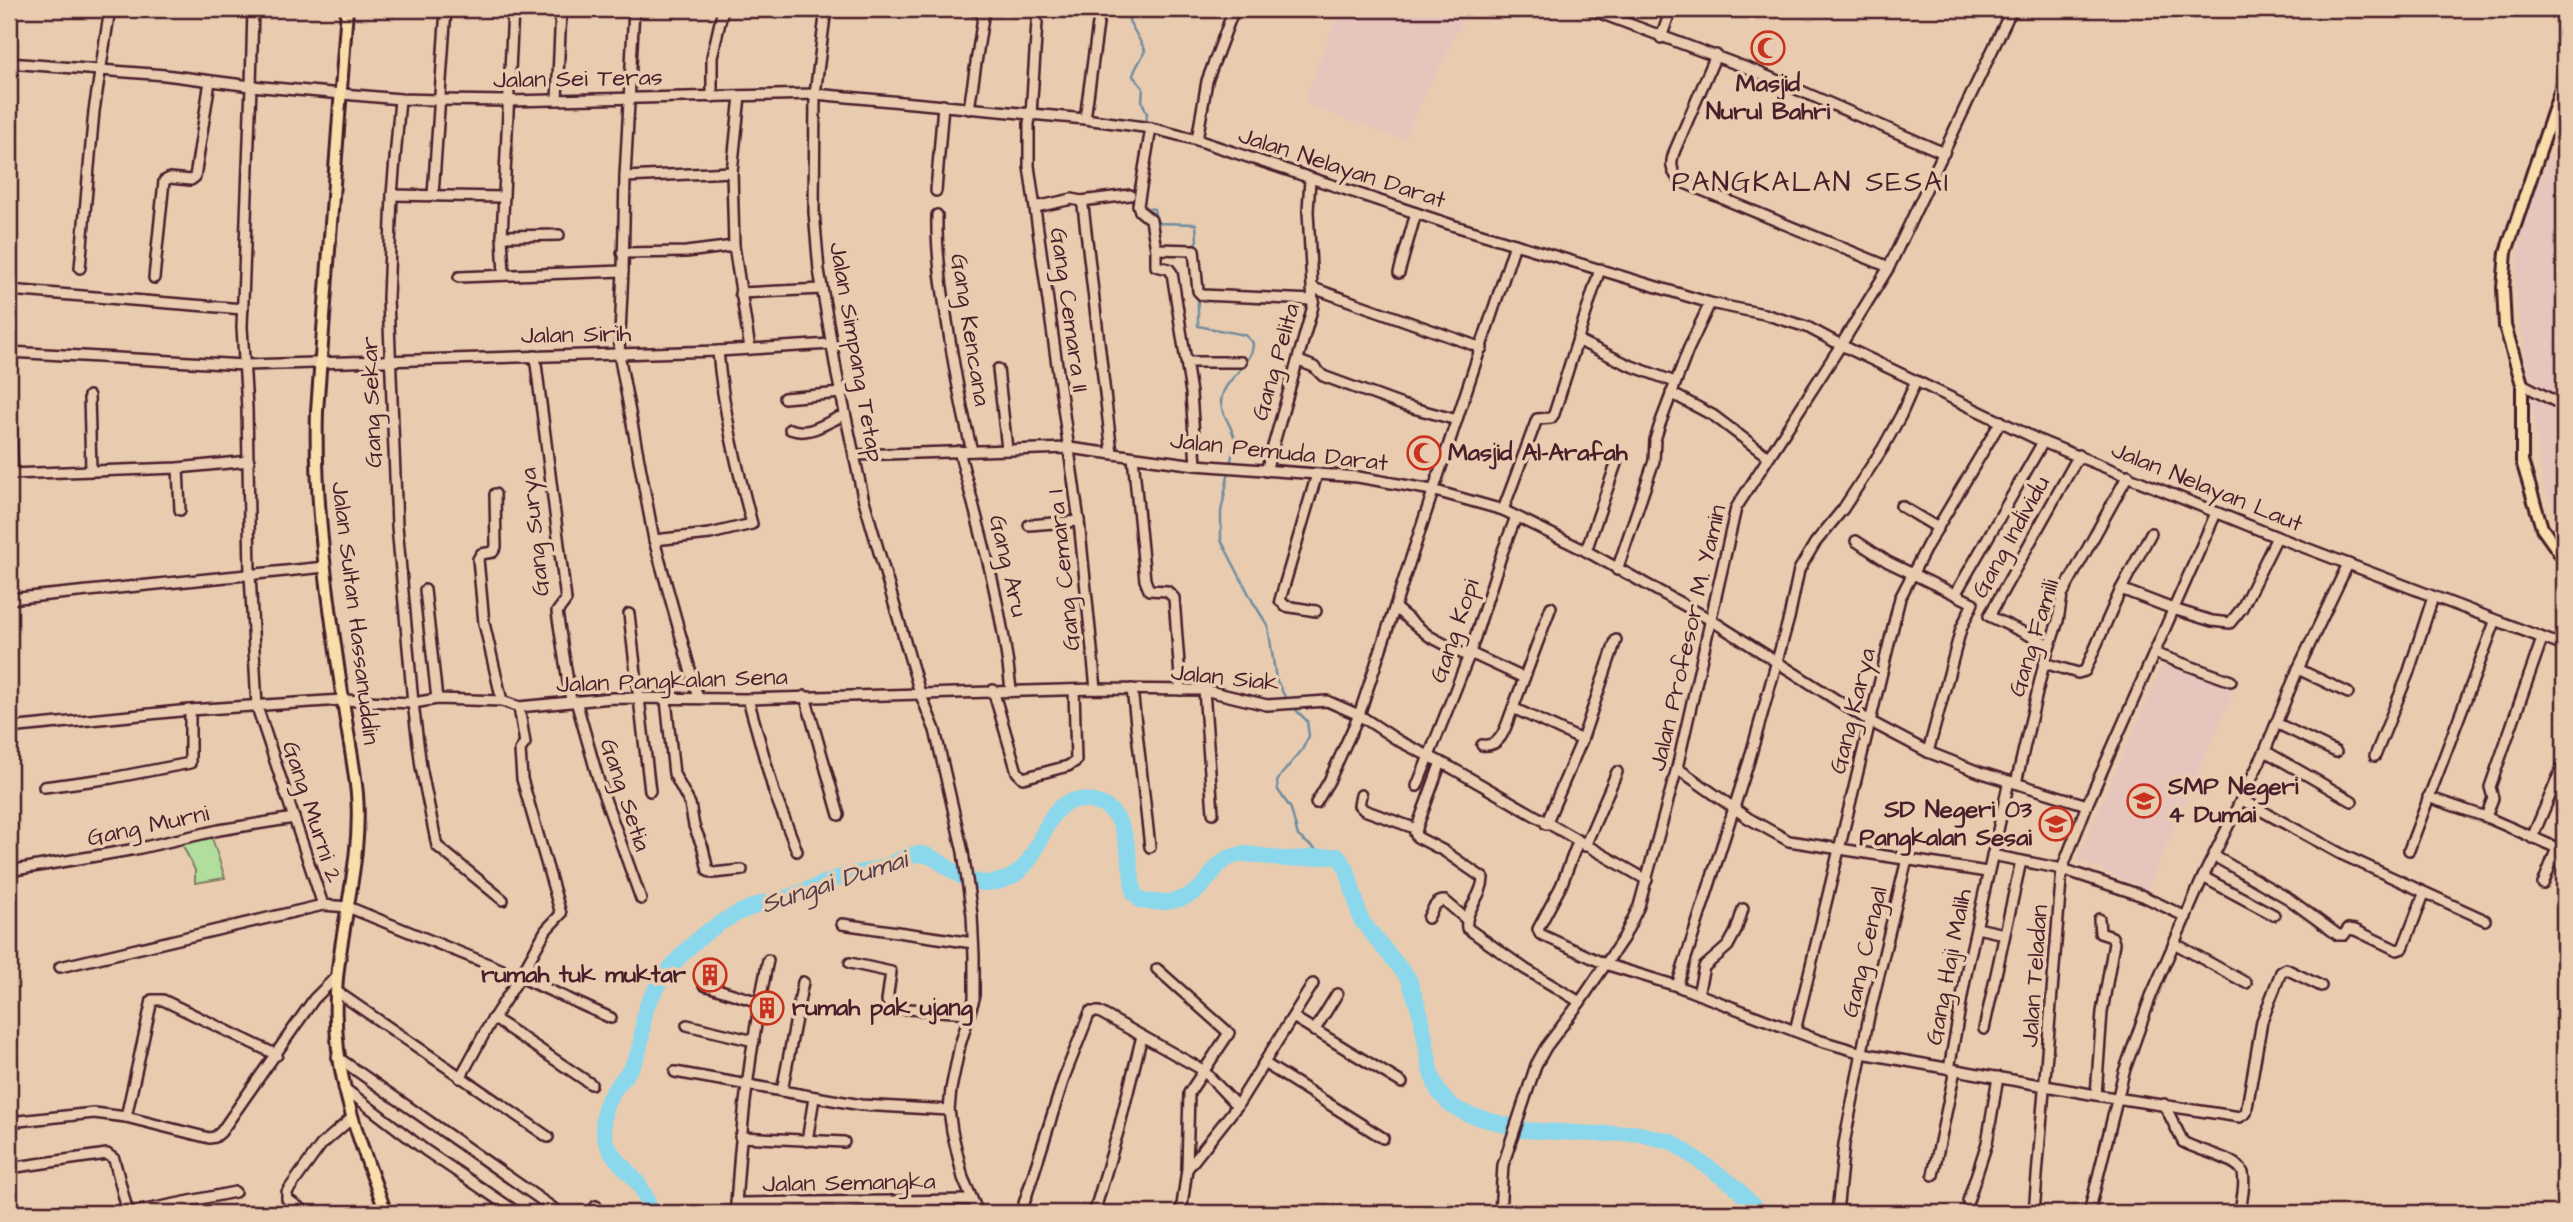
<svg xmlns="http://www.w3.org/2000/svg" width="2573" height="1222" viewBox="0 0 2573 1222" font-family="'Architects Daughter',sans-serif">
	<style>
		.built { fill: #e6c5bd }
		.green { fill: #b1de9d; stroke: #7e7e64; stroke-width: 2 }
		.lines { fill: none; stroke-linecap: round; stroke-linejoin: round }
		.stream { stroke: #718d9f; stroke-width: 2.5 }
		.river { stroke: #8bd7ec; stroke-width: 16 }
		.minor-casing { stroke: #4a1f2b; stroke-width: 14 }
		.major-casing { stroke: #4a1f2b; stroke-width: 16 }
		.minor { stroke: #e9ccb0; stroke-width: 9 }
		.major { stroke: #f8deab; stroke-width: 10 }
		.labels { text-anchor: middle; dominant-baseline: central; stroke-width: 7; stroke-linejoin: round; paint-order: stroke }
		.street-label { font-size: 24px; fill: #4a1f2b; stroke: #e9ccb0 }
		.poi-label { font-size: 24px; font-weight: bold; fill: #4a1f2b; stroke: #e9ccb0; text-anchor: start }
		.water-label { font-size: 26px; font-style: italic; fill: #543b48; stroke: #e9ccb0 }
		.quarter-label { font-size: 28px; letter-spacing: 2px; fill: #4a1f2b; stroke: #e9ccb0 }
	</style>
	<rect width="100%" height="100%" fill="#e9ccb0"/>
	<filter id="ink" filterUnits="userSpaceOnUse"><feTurbulence type="fractalNoise" baseFrequency=".0143" numOctaves="2"/><feDisplacementMap in="SourceGraphic" scale="14" xChannelSelector="R" yChannelSelector="G"/><feConvolveMatrix kernelMatrix="1 2 1 2 8 2 1 2 1" color-interpolation-filters="sRGB"/></filter>
	<g filter="url(#ink)">
		<g class="built">
			<polygon points="1339,9 1469,9 1403,140 1304,103"/>
			<polygon points="2564,122 2564,527 2544,488 2515,286 2522,222"/>
			<polygon points="2165,659 2234,690 2147,890 2077,859"/>
		</g>
		<g class="green">
			<polygon points="211,835 225,878 195,883 195,870 181,842"/>
			<polygon points="1448,1202 1470,1212 1501,1205 1555,1213 1444,1213"/>
		</g>
		<g class="lines">
			<g class="stream">
				<path d="M1130 9 1129 21 1145 50C1142 60 1135 66 1133 76L1143 88 1142 101 1147 114 1146 125"/>
				<polyline points="1135,197 1135,185 1139,172"/>
				<polyline points="1141,207 1154,209 1156,221 1159,223 1196,224 1197,240 1193,247"/>
				<path d="M1198 294V326L1245 335 1253 343C1253 368 1221 379 1221 403 1222 416 1233 427 1235 440L1221 512V540L1253 602 1268 626 1276 679 1287 701"/>
				<polyline points="1292,706 1307,721 1309,736 1302,750 1281,775 1277,782 1278,790 1291,809 1298,836 1323,855"/>
			</g>
			<path class="river" d="M650 1213C645 1173 608 1165 604 1133 599 1093 623 1087 636 1058 645 1040 640 1019 649 1001 673 956 709 923 757 905 765 902 774 901 783 899 803 893 822 883 842 877 855 873 870 871 883 867 893 864 902 857 912 855 943 847 956 895 1004 880 1052 864 1036 781 1100 804 1130 815 1129 866 1134 893L1141 901C1162 904 1184 903 1201 887 1212 877 1216 863 1231 857 1246 851 1259 856 1274 858 1295 862 1317 855 1338 856L1347 869 1361 920 1409 979 1421 1016 1431 1073 1438 1091 1450 1105 1467 1114 1523 1130 1597 1134 1635 1133 1672 1142 1735 1186 1760 1213"/>
			<defs>
				<g id="minor">
					<polyline points="634,9 625,177 623,271 619,354 654,540 698,698"/>
					<polyline points="826,9 815,94 814,212 819,270 837,375 863,497 920,693 935,730 963,852 972,915 974,956 974,999 960,1045 951,1089 949,1110 952,1131 963,1178 978,1213"/>
					<polyline points="968,9 981,11 983,17 969,109"/>
					<polyline points="1589,9 1755,71 1944,153"/>
					<polyline points="1037,22 1031,114 1029,123 1029,166 1079,521 1096,689"/>
					<polyline points="1661,38 1671,9"/>
					<path d="M1716 55 1675 150C1670 163 1670 170 1680 181L1889 267"/>
					<polyline points="9,63 165,75 251,86 253,9"/>
					<polyline points="740,96 732,172 734,246 750,349"/>
					<polyline points="712,97 712,57 723,9"/>
					<polyline points="400,99 392,195 388,299 397,526 413,703 421,767 437,846 503,900"/>
					<polyline points="557,100 561,9"/>
					<polyline points="1085,119 1100,9"/>
					<polyline points="1151,128 1138,205 1140,211 1151,220 1156,249 1156,266 1169,269 1172,273 1191,393 1196,465"/>
					<polyline points="1197,140 1207,81 1234,9"/>
					<polyline points="625,177 732,172"/>
					<polyline points="936,191 943,105"/>
					<polyline points="392,195 504,197"/>
					<polyline points="433,195 446,9"/>
					<polyline points="1081,201 1130,195"/>
					<polyline points="1036,207 1072,199 1081,201 1083,206 1112,453"/>
					<path d="M937 215C936 255 943 294 949 334 955 373 962 412 972 451"/>
					<polyline points="502,236 559,235"/>
					<polyline points="1156,249 1194,250 1198,291 1202,295 1314,300"/>
					<polyline points="622,253 686,252 734,246"/>
					<polyline points="80,268 94,111 110,9"/>
					<polyline points="1399,273 1416,213"/>
					<polyline points="504,275 502,236 513,9"/>
					<polyline points="459,277 623,271"/>
					<polyline points="154,278 164,181 170,178 191,180 195,177 210,81"/>
					<polyline points="1313,288 1482,348"/>
					<polyline points="9,290 243,309"/>
					<polyline points="740,293 822,289"/>
					<polyline points="1579,341 1629,365 1675,382"/>
					<polyline points="9,352 244,365 718,351 831,344"/>
					<polyline points="535,356 566,600 557,612 571,701"/>
					<polyline points="1299,361 1314,367 1323,376 1402,405 1457,420"/>
					<polyline points="1187,362 1241,362"/>
					<polyline points="998,369 1007,449"/>
					<polyline points="2522,384 2564,406"/>
					<polyline points="1671,393 1714,416 1767,456"/>
					<polyline points="89,396 91,470"/>
					<polyline points="784,398 841,393"/>
					<polyline points="10,420 13,473"/>
					<path d="M790 429C811 437 827 421 845 415"/>
					<path d="M959 451C980 530 1003 609 1011 690"/>
					<polyline points="854,455 1069,448 1196,465 1358,477 1432,490 1503,510 1586,551 1711,620 1871,722 1928,752 1979,772 2087,805"/>
					<polyline points="1133,457 1145,580 1149,590 1167,591 1174,598 1181,690"/>
					<polyline points="178,468 180,510"/>
					<polyline points="1266,471 1313,306 1308,211 1310,179"/>
					<polyline points="9,474 178,468 249,461"/>
					<polyline points="495,494 496,547 493,552 481,554 478,559 484,623 502,701"/>
					<polyline points="1901,506 1938,528"/>
					<polyline points="1503,510 1537,419 1551,418 1554,414 1600,269"/>
					<polyline points="1029,525 1079,521"/>
					<path d="M654 540 710 534 752 524C737 467 723 410 718 351"/>
					<polyline points="1856,541 1888,562 1973,603 1961,629 1928,752"/>
					<polyline points="1586,551 1618,458"/>
					<polyline points="1617,570 1654,461 1655,440 1660,424 1688,350 1710,303"/>
					<polyline points="2121,589 2173,609 2212,621 2230,623 2242,608 2277,537"/>
					<polyline points="425,590 437,699"/>
					<polyline points="1956,593 2043,442"/>
					<polyline points="9,599 325,567"/>
					<polyline points="1395,608 1429,636 1469,657"/>
					<polyline points="1316,611 1285,606 1280,600 1317,474"/>
					<polyline points="629,614 650,791"/>
					<polyline points="2050,645 1989,616 2079,455"/>
					<polyline points="1470,653 1524,678"/>
					<polyline points="2154,653 2231,681"/>
					<polyline points="2044,663 2078,673 2085,671 2121,589 2151,533"/>
					<polyline points="2298,669 2348,693"/>
					<polyline points="1132,689 1150,847"/>
					<polyline points="993,690 1017,772 1023,778 1068,766 1076,761 1074,690"/>
					<polyline points="1204,690 1213,813"/>
					<polyline points="805,696 839,815"/>
					<polyline points="748,699 774,792 797,851"/>
					<polyline points="666,700 674,774 690,804 694,826 703,848 708,871 713,873 742,870"/>
					<polyline points="576,701 599,782 641,899"/>
					<polyline points="1513,708 1551,607"/>
					<polyline points="2276,723 2336,752"/>
					<polyline points="9,728 190,710 342,700 413,703 437,699 502,701 519,707 612,698 748,699 1096,689 1204,690 1267,705 1327,701 1359,715 1399,741 1452,768 1647,880"/>
					<path d="M1482 745C1503 748 1506 724 1513 708L1582 740"/>
					<polyline points="2265,751 2352,801"/>
					<polyline points="2375,756 2408,674 2433,597"/>
					<path d="M1441 762 1415 833 1417 837 1444 851 1483 878C1483 896 1464 910 1467 928L1525 969 1580 1002"/>
					<polyline points="1677,768 1748,818 1789,841 1987,872"/>
					<polyline points="2016,783 2044,663 2058,621 2062,595 2128,475"/>
					<polyline points="1417,786 1470,653 1502,553 1516,517"/>
					<polyline points="44,787 112,778 190,763 190,710"/>
					<polyline points="1361,795 1359,805 1364,810 1417,829"/>
					<polyline points="2428,797 2486,817 2557,848"/>
					<polyline points="2242,800 2343,855 2485,920"/>
					<polyline points="1316,803 1329,781 1359,715 1515,244"/>
					<polyline points="2486,817 2493,798 2490,787 2542,639"/>
					<polyline points="1546,824 1582,740 1616,640"/>
					<polyline points="2532,838 2564,763"/>
					<polyline points="1578,842 1561,886 1538,929 1540,934 1605,964 1677,986 1818,1040 1862,1053 2096,1095 2240,1117 2246,1113 2262,1021 2281,972 2286,969 2321,986"/>
					<polyline points="1585,846 1617,772"/>
					<polyline points="2409,850 2495,622"/>
					<polyline points="1992,855 2062,869 2143,896 2186,917"/>
					<polyline points="2214,856 2289,899 2338,935 2344,935 2348,929 2355,930 2397,950 2403,948 2424,894"/>
					<polyline points="9,871 136,849 219,830 294,818"/>
					<polyline points="2203,877 2274,915"/>
					<polyline points="2543,884 2557,848 2564,853"/>
					<polyline points="9,905 10,912"/>
					<path d="M1428 918C1432 911 1435 900 1445 901L1466 919"/>
					<polyline points="842,924 973,943"/>
					<polyline points="1977,928 2004,934"/>
					<polyline points="2174,943 2246,983"/>
					<polyline points="850,963 891,972 887,1001 893,1008 969,1013"/>
					<polyline points="60,967 323,905"/>
					<polyline points="1157,969 1229,1033 1189,1093 1187,1169 1181,1213"/>
					<polyline points="704,985 759,1002"/>
					<polyline points="1677,986 1749,761 1789,618 1799,570 1815,543 1843,509 1883,448 1901,415 1916,381"/>
					<polyline points="336,991 548,1137"/>
					<polyline points="1698,994 1704,967 1728,946 1736,931 1743,909"/>
					<polyline points="1293,1017 1402,1083"/>
					<polyline points="493,1018 591,1084"/>
					<polyline points="611,1018 520,977 348,907 323,905 257,707 250,574 247,408 242,327 251,86 400,99 440,100 509,101 815,94 1085,119 1151,128 1197,140 1455,226 1710,303 1764,314 1807,327 1841,345 2043,442 2277,537 2564,646"/>
					<polyline points="687,1025 754,1041"/>
					<polyline points="1984,1029 2021,861"/>
					<polyline points="1314,1031 1337,994"/>
					<polyline points="1795,1031 1900,598 1928,544 2001,421"/>
					<polyline points="337,1057 560,1213"/>
					<polyline points="1264,1063 1383,1138"/>
					<polyline points="1949,1069 1967,969 2009,781"/>
					<polyline points="675,1072 861,1105 949,1110"/>
					<polyline points="460,1078 489,1025 520,977 546,930 561,914 522,779 520,750 525,743 519,707"/>
					<polyline points="344,1088 425,1150 518,1213"/>
					<polyline points="782,1091 803,982"/>
					<polyline points="2096,1095 2102,1012 2114,943 2112,937 2100,933 2099,919"/>
					<path d="M2164 1104 2183 1142C2198 1151 2238 1158 2243 1173 2246 1185 2241 1201 2240 1213"/>
					<polyline points="126,1117 152,1000 163,1000 277,1055"/>
					<polyline points="9,1122 94,1113 126,1117 209,1138 215,1137 221,1132 314,999 337,976"/>
					<polyline points="740,1137 844,1142"/>
					<polyline points="807,1141 814,1098"/>
					<polyline points="9,1168 107,1154 114,1159 128,1213"/>
					<polyline points="1188,1168 1237,1106 1313,984"/>
					<polyline points="1933,1175 1955,1070"/>
					<polyline points="1968,1201 1987,1143 1998,1077"/>
					<path d="M736 1204C741 1122 751 1041 768 960"/>
					<polyline points="130,1213 235,1192"/>
					<polyline points="307,1213 287,1199 287,1192 321,1145 352,1118"/>
					<polyline points="592,1213 596,1206"/>
					<polyline points="736,1213 736,1204 743,1203 971,1200"/>
					<polyline points="1021,1213 1065,1075 1090,1012 1099,1012 1203,1070 1237,1106"/>
					<polyline points="1094,1213 1118,1132 1142,1036"/>
					<polyline points="1500,1213 1503,1165 1536,1065 1546,1047 1580,1002 1624,937 1639,906 1677,768 1736,508 1841,345 1889,267 2012,9"/>
					<polyline points="1837,1213 1844,1144 1869,1016 1907,859"/>
					<polyline points="2034,1213 2062,869 2087,805 2216,513"/>
					<polyline points="2089,1213 2124,1072 2151,996 2203,877 2265,751 2298,669 2348,564"/>
				</g>
				<g id="major">
					<path d="M347 9 317 411C314 508 329 605 343 700 347 731 354 763 357 794 362 856 343 917 337 978 329 1069 356 1130 386 1213"/>
					<polyline points="2564,80 2506,252 2503,288 2505,326 2522,384 2522,461 2542,528 2564,559"/>
				</g>
			</defs>
			<use href="#minor" class="minor-casing"/>
			<use href="#major" class="major-casing"/>
			<use href="#minor" class="minor"/>
			<use href="#major" class="major"/>
		</g>
	</g>
	<defs>
		<symbol id="mosque-ring" viewBox="-11 -11 22 22"><circle r="9.5" fill="#e9ccb0" stroke="#c8321e" stroke-width="1.5"/><path d="M3.5-4.9A6 6 0 1 0 3.5 4.9A5 5 0 1 1 3.5-4.9Z" fill="#c8321e"/></symbol>
		<symbol id="school-ring" viewBox="-11 -11 22 22"><circle r="9.5" fill="#e9ccb0" stroke="#c8321e" stroke-width="1.5"/><path d="M0-5L7-2L0 1L-7-2ZM-4 1L0 2.5L4 1V4Q0 6-4 4Z" fill="#c8321e"/></symbol>
		<symbol id="building-ring" viewBox="-11 -11 22 22"><circle r="9.5" fill="#e9ccb0" stroke="#c8321e" stroke-width="1.5"/><path d="M-4-6H4V6H1V3H-1V6H-4ZM-2.5-4.3h1.7v1.8h-1.7ZM.8-4.3h1.7v1.8H.8ZM-2.5-1h1.7V.8h-1.7ZM.8-1h1.7V.8H.8Z" fill="#c8321e"/></symbol>
	</defs>
	<g fill-rule="evenodd">
		<use href="#mosque-ring" x="1749" y="29" width="38" height="38"/>
		<use href="#mosque-ring" x="1405" y="434" width="38" height="38"/>
		<use href="#school-ring" x="2125" y="782" width="38" height="38"/>
		<use href="#school-ring" x="2037" y="805" width="38" height="38"/>
		<use href="#building-ring" x="691" y="956" width="38" height="38"/>
		<use href="#building-ring" x="748" y="989" width="38" height="38"/>
	</g>
	<g class="labels">
		<g class="street-label">
			<text transform="translate(578 79) rotate(-1)">Jalan Sei Teras</text>
			<text transform="translate(1342 168) rotate(18)">Jalan Nelayan Darat</text>
			<text transform="translate(1069 310) rotate(82)">Gang Cemara II</text>
			<text transform="translate(970 330) rotate(81)">Gang Kencana</text>
			<text transform="translate(576 335) rotate(-1)">Jalan Sirih</text>
			<text transform="translate(856 352) rotate(80)">Jalan Simpang Tetap</text>
			<text transform="translate(1276 362) rotate(-74)">Gang Pelita</text>
			<text transform="translate(372 402) rotate(-92)">Gang Sekar</text>
			<text transform="translate(1279 452) rotate(6)">Jalan Pemuda Darat</text>
			<text transform="translate(2207 487) rotate(22)">Jalan Nelayan Laut</text>
			<text transform="translate(535 532) rotate(-96)">Gang Surya</text>
			<text transform="translate(2011 537) rotate(-61)">Gang Individu</text>
			<text transform="translate(1008 566) rotate(77)">Gang Aru</text>
			<text transform="translate(1064 570) rotate(-96)">Gang Cemara I</text>
			<text transform="translate(355 613) rotate(83)">Jalan Sultan Hassanuddin</text>
			<text transform="translate(1455 631) rotate(-71)">Gang Kopi</text>
			<text transform="translate(1688 638) rotate(-77)">Jalan Profesor M. Yamin</text>
			<text transform="translate(2034 638) rotate(-73)">Gang Famili</text>
			<text transform="translate(1225 678) rotate(6)">Jalan Siak</text>
			<text transform="translate(672 681) rotate(-2)">Jalan Pangkalan Sena</text>
			<text transform="translate(1853 711) rotate(-76)">Gang Karya</text>
			<text transform="translate(625 795) rotate(72)">Gang Setia</text>
			<text transform="translate(312 812) rotate(72)">Gang Murni 2</text>
			<text transform="translate(148 826) rotate(-12)">Gang Murni</text>
			<text transform="translate(1865 952) rotate(-77)">Gang Cengal</text>
			<text transform="translate(1949 967) rotate(-79)">Gang Haji Malih</text>
			<text transform="translate(2035 976) rotate(-86)">Jalan Teladan</text>
			<text transform="translate(849 1183) rotate(-1)">Jalan Semangka</text>
		</g>
		<g class="poi-label">
			<text x="1768" y="84" text-anchor="middle">Masjid<tspan x="1768" dy="28">Nurul Bahri</tspan></text>
			<text x="1448" y="453">Masjid Al-Arafah</text>
			<text x="2168" y="787">SMP Negeri<tspan x="2168" dy="28">4 Dumai</tspan></text>
			<text x="2032" y="810" text-anchor="end">SD Negeri 03<tspan x="2032" dy="28">Pangkalan Sesai</tspan></text>
			<text x="686" y="975" text-anchor="end">rumah tuk muktar</text>
			<text x="792" y="1008">rumah pak ujang</text>
		</g>
		<g class="water-label">
			<text transform="translate(834 882) rotate(-18)">Sungai Dumai</text>
		</g>
		<g class="quarter-label">
			<text x="1811" y="182">PANGKALAN SESAI</text>
		</g>
	</g>
	<rect width="2573" height="1222" fill="none" stroke="#e9ccb0" stroke-width="35"/>
	<rect x="18" y="18" width="2538" height="1187" fill="none" stroke="#4a1f2b" stroke-width="2.5" filter="url(#ink)"/>
</svg>
